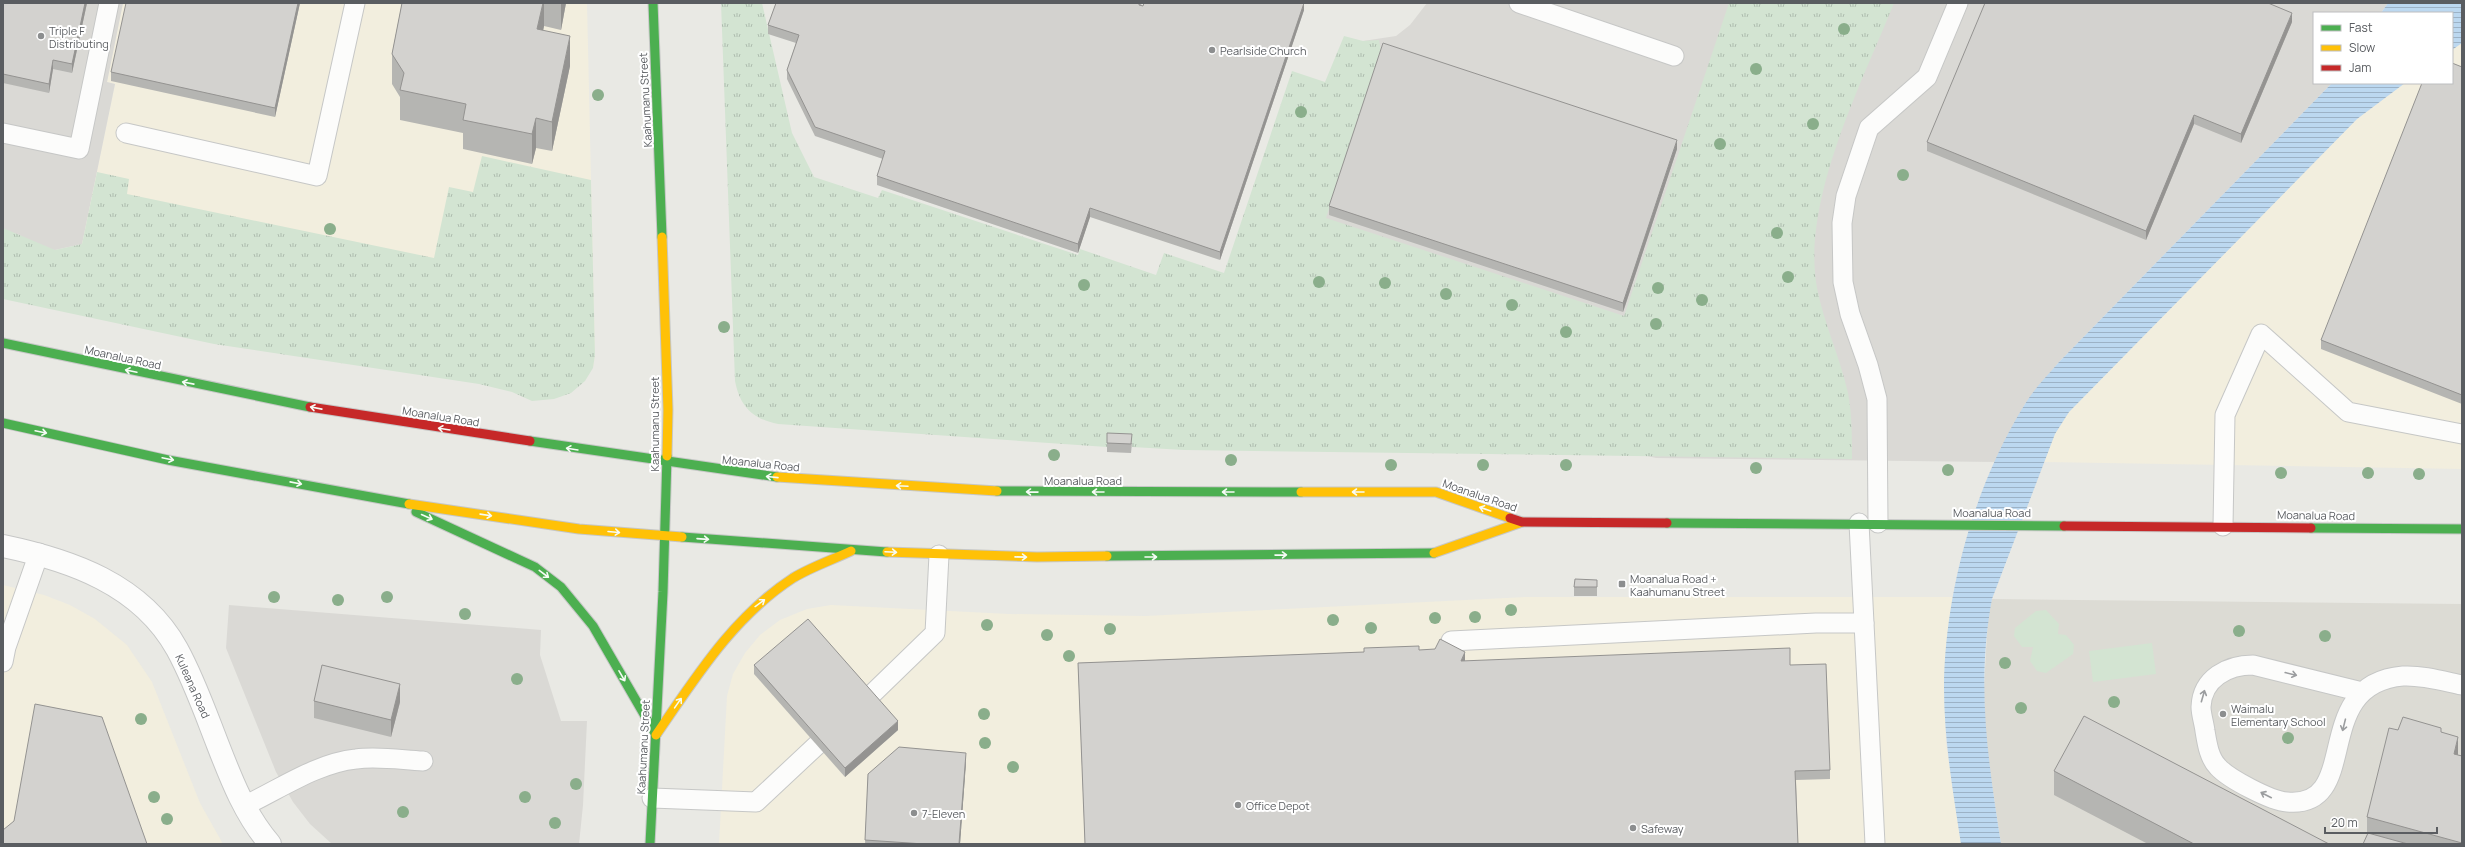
<svg xmlns="http://www.w3.org/2000/svg" width="2465" height="847" viewBox="0 0 2465 847" font-family="Manrope,sans-serif">
	<style>
		.commercial { fill: #f2eede }
		.industrial { fill: #dad9d5 }
		.education { fill: #dcdbd4 }
		.grass { fill: url(#grass-tufts) }
		.park { fill: #d3e4d2 }
		.water { fill: url(#water-rules) }
		.lines { fill: none; stroke-linecap: round; stroke-linejoin: round }
		.lane-casing { stroke: #c6c7c6; stroke-width: 21 }
		.street-casing { stroke: #c6c7c6; stroke-width: 24 }
		.fast-casing { stroke: #c6c7c6; stroke-width: 11 }
		.slow-casing { stroke: #c6c7c6; stroke-width: 11 }
		.jam-casing { stroke: #c6c7c6; stroke-width: 11 }
		.lane { stroke: #fcfcfb; stroke-width: 19 }
		.street { stroke: #fcfcfb; stroke-width: 22 }
		.fast { stroke: #4caf50; stroke-width: 9 }
		.slow { stroke: #ffc107; stroke-width: 9 }
		.jam { stroke: #c62828; stroke-width: 9 }
		.tree { fill: #8aae8b }
		.wall { fill: #b5b5b2 }
		.shaded-wall { fill: #949391 }
		.building { fill: #d3d2cf; stroke: #949391 }
		.oneway { stroke: #f6fbf6 }
		.oneway2 { stroke: #9b9d9f }
		.poi-dot { fill: #8c8e8f; stroke: #fff; stroke-width: 1.5 }
		.labels { text-anchor: middle; dominant-baseline: central; stroke-width: 4; stroke-linejoin: round; paint-order: stroke }
		.poi-label { font-size: 11px; fill: #5a5d61; stroke: #fff; text-anchor: start }
		.street-label { font-size: 11px; fill: #5a5d61; stroke: #fff }
	</style>
	<defs>
		<pattern id="grass-tufts" width="24" height="20" patternUnits="userSpaceOnUse"><rect width="24" height="20" fill="#d3e4d2"/><path d="M3 7l-1-3M5 7V3M7 7l1-3M15 17l-1-3M17 17v-4M19 17l1-3" fill="none" stroke="#aebcae"/></pattern>
		<pattern id="water-rules" width="6" height="5" patternUnits="userSpaceOnUse"><rect width="6" height="5" fill="#bcd8f0"/><path d="M0 2.5h6" fill="none" stroke="#9cb2c6"/></pattern>
	</defs>
	<rect width="100%" height="100%" fill="#e9e9e4"/>
	<g class="commercial">
		<polygon points="123,3 587,3 595,355 593,368 532,318 82,244 115,84 107,82"/>
		<polygon points="2462,43 2462,469 2044,462 2054,434 2069,412 2357,119 2405,83 2452,83 2452,50"/>
		<polygon points="3,585 44,595 70,605 95,619 127,645 152,682 200,803 223,844 3,844"/>
		<polygon points="1527,597 1953,597 1948,632 1944,687 1946,743 1961,844 719,844 727,696 733,674 745,653 760,635 780,620 807,609 831,605 1009,614 1145,616"/>
	</g>
	<g class="industrial">
		<polygon points="3,3 123,3 107,82 115,84 82,244 55,250 3,244"/>
		<polygon points="1427,3 2388,3 2381,13 2314,13 2314,83 2332,83 2059,362 2025,404 1996,462 1656,458 1253,365 1363,41 1396,36 1410,25"/>
		<polygon points="229,605 541,630 540,655 561,721 587,721 583,805 579,844 332,844 310,824 293,802 276,772 226,648"/>
	</g>
	<polygon class="education" points="1992,599 2462,604 2462,844 2001,844 1985,739 1984,688 1988,617"/>
	<g class="grass">
		<path d="M721 3H762L792 133 814 177 878 198 882 190 1078 255 1080 249 1156 275 1164 253 1224 273 1292 71 1325 82 1344 36 1363 41 1379 40 1381 51 1326 218 1624 316 1729 3H1894C1862 83 1801 201 1817 288 1824 324 1840 357 1848 393 1852 414 1852 437 1852 459L1184 450 1132 447V442H1107V447L778 424C753 419 740 407 735 381Z"/>
		<polygon points="482,156 591,180 595,355 593,368 585,381 571,393 554,399 532,401 512,392 479,384 214,344 3,299 3,228 55,250 82,244 97,172 129,179 127,194 434,258 449,187 473,192"/>
	</g>
	<g class="park">
		<polygon points="2046,610 2059,624 2058,634 2066,635 2074,645 2073,654 2046,673 2037,671 2030,661 2033,647 2022,647 2014,636 2015,628 2036,611"/>
		<polygon points="2152,643 2156,674 2093,682 2089,651"/>
	</g>
	<g class="water">
		<polygon points="2388,3 2462,3 2462,43 2452,50 2452,13 2381,13"/>
		<path d="M2332 83H2405L2357 119 2069 412 2055 434 1992 599C1976 684 1988 760 2001 844H1961C1953 792 1944 740 1944 687 1945 592 1974 486 2025 404 2034 389 2047 376 2059 362Z"/>
	</g>
	<g class="lines">
		<defs>
			<g id="lane">
				<polyline points="1519,3 1674,56"/>
				<polyline points="3,133 79,149 109,3"/>
				<polyline points="126,133 317,176 355,3"/>
				<polyline points="1859,523 1875,844"/>
				<polyline points="1878,523 1877,399 1868,365 1850,314 1843,282 1842,223 1846,196 1869,128 1927,77 1958,3"/>
				<polyline points="2223,526 2225,415 2261,334 2348,412 2462,434"/>
				<polyline points="1451,641 1816,623 1864,623"/>
				<polyline points="3,662 6,647 39,553"/>
				<path d="M2362 692 2253 665C2228 665 2202 678 2201 707 2201 714 2204 723 2205 731 2207 743 2209 758 2218 767 2229 779 2271 801 2287 802 2364 809 2308 684 2403 676 2423 675 2443 681 2462 685"/>
				<polyline points="869,697 935,633 939,555"/>
				<polyline points="652,798 756,802 817,745"/>
				<path d="M244 806C280 789 317 763 356 759 378 756 402 760 423 761"/>
			</g>
			<path id="street" d="M3 546C70 560 141 584 177 649 193 678 204 709 216 740 230 776 244 814 270 844"/>
			<g id="fast">
				<polyline points="653,3 662,237"/>
				<polyline points="3,343 310,407"/>
				<polyline points="3,423 168,460 409,504"/>
				<polyline points="530,441 777,477"/>
				<polyline points="997,491 1301,492"/>
				<polyline points="416,512 535,567 561,587 593,626 656,735"/>
				<polyline points="1667,523 2064,526"/>
				<polyline points="2311,528 2462,529"/>
				<polyline points="682,537 887,552"/>
				<polyline points="1107,556 1434,553"/>
				<polyline points="650,844 663,592 667,456"/>
			</g>
			<g id="slow">
				<polyline points="662,237 668,410 667,456"/>
				<polyline points="777,477 997,491"/>
				<polyline points="1301,492 1436,492 1510,518"/>
				<polyline points="409,504 579,529 682,537"/>
				<polyline points="887,552 1037,557 1107,556"/>
				<polyline points="1434,553 1522,522"/>
				<path d="M656 735C696 677 733 617 793 578 811 567 832 560 851 551"/>
			</g>
			<g id="jam">
				<polyline points="310,407 530,441"/>
				<polyline points="1510,518 1522,522 1667,523"/>
				<polyline points="2064,526 2311,528"/>
			</g>
		</defs>
		<use href="#lane" class="lane-casing"/>
		<use href="#street" class="street-casing"/>
		<use href="#fast" class="fast-casing"/>
		<use href="#slow" class="slow-casing"/>
		<use href="#jam" class="jam-casing"/>
		<use href="#lane" class="lane"/>
		<use href="#street" class="street"/>
		<use href="#fast" class="fast"/>
		<use href="#slow" class="slow"/>
		<use href="#jam" class="jam"/>
	</g>
	<g class="tree">
		<circle cx="1844" cy="29" r="6"/>
		<circle cx="1756" cy="69" r="6"/>
		<circle cx="598" cy="95" r="6"/>
		<circle cx="1301" cy="112" r="6"/>
		<circle cx="1813" cy="124" r="6"/>
		<circle cx="1720" cy="144" r="6"/>
		<circle cx="1903" cy="175" r="6"/>
		<circle cx="330" cy="229" r="6"/>
		<circle cx="1777" cy="233" r="6"/>
		<circle cx="1788" cy="277" r="6"/>
		<circle cx="1319" cy="282" r="6"/>
		<circle cx="1385" cy="283" r="6"/>
		<circle cx="1084" cy="285" r="6"/>
		<circle cx="1658" cy="288" r="6"/>
		<circle cx="1446" cy="294" r="6"/>
		<circle cx="1702" cy="300" r="6"/>
		<circle cx="1512" cy="305" r="6"/>
		<circle cx="1656" cy="324" r="6"/>
		<circle cx="724" cy="327" r="6"/>
		<circle cx="1566" cy="332" r="6"/>
		<circle cx="1054" cy="455" r="6"/>
		<circle cx="1231" cy="460" r="6"/>
		<circle cx="1391" cy="465" r="6"/>
		<circle cx="1483" cy="465" r="6"/>
		<circle cx="1566" cy="465" r="6"/>
		<circle cx="1756" cy="468" r="6"/>
		<circle cx="1948" cy="470" r="6"/>
		<circle cx="2281" cy="473" r="6"/>
		<circle cx="2368" cy="473" r="6"/>
		<circle cx="2419" cy="474" r="6"/>
		<circle cx="274" cy="597" r="6"/>
		<circle cx="387" cy="597" r="6"/>
		<circle cx="338" cy="600" r="6"/>
		<circle cx="1511" cy="610" r="6"/>
		<circle cx="465" cy="614" r="6"/>
		<circle cx="1475" cy="617" r="6"/>
		<circle cx="1435" cy="618" r="6"/>
		<circle cx="1333" cy="620" r="6"/>
		<circle cx="987" cy="625" r="6"/>
		<circle cx="1371" cy="628" r="6"/>
		<circle cx="1110" cy="629" r="6"/>
		<circle cx="2239" cy="631" r="6"/>
		<circle cx="1047" cy="635" r="6"/>
		<circle cx="2325" cy="636" r="6"/>
		<circle cx="1069" cy="656" r="6"/>
		<circle cx="2005" cy="663" r="6"/>
		<circle cx="517" cy="679" r="6"/>
		<circle cx="2114" cy="702" r="6"/>
		<circle cx="2021" cy="708" r="6"/>
		<circle cx="984" cy="714" r="6"/>
		<circle cx="141" cy="719" r="6"/>
		<circle cx="2288" cy="738" r="6"/>
		<circle cx="985" cy="743" r="6"/>
		<circle cx="1013" cy="767" r="6"/>
		<circle cx="576" cy="784" r="6"/>
		<circle cx="154" cy="797" r="6"/>
		<circle cx="525" cy="797" r="6"/>
		<circle cx="403" cy="812" r="6"/>
		<circle cx="167" cy="819" r="6"/>
		<circle cx="555" cy="823" r="6"/>
	</g>
	<g class="wall">
		<polygon points="3,3 87,3 72,73 53,69 49,93 3,83"/>
		<polygon points="300,3 275,117 111,81 111,72"/>
		<polygon points="402,3 566,3 561,30 544,26 543,31 570,66 552,151 536,148 532,164 463,149 463,133 400,120 400,97 392,84 392,54"/>
		<polygon points="776,3 1142,3 1141,5 1143,6 1304,3 1304,10 1220,260 1090,217 1078,253 877,185 877,176 883,159 815,136 787,79 787,70 796,43 768,34 768,25"/>
		<polygon points="2292,22 2241,143 2194,124 2146,240 1927,151 1927,142"/>
		<polygon points="2462,67 2462,404 2321,349 2321,340"/>
		<polygon points="1677,149 1623,312 1329,215 1329,206"/>
		<polygon points="1107,433 1132,443 1131,453 1107,452"/>
		<polygon points="1597,580 1597,596 1574,596 1574,587"/>
		<polygon points="1419,650 1465,661 1790,665 1830,770 1830,779 1796,780 1798,844 1085,844 1078,663"/>
		<polygon points="754,665 898,730 845,777 754,674"/>
		<polygon points="314,701 400,702 391,737 314,718"/>
		<polygon points="2398,730 2441,732 2458,755 2462,756 2462,844 2363,844 2367,837 2367,817"/>
		<polygon points="966,762 960,844 865,844 868,774"/>
		<polygon points="2054,771 2329,844 2148,844 2054,795"/>
	</g>
	<g class="shaded-wall">
		<polygon points="85,3 87,3 72,73 72,64"/>
		<polygon points="298,3 300,3 275,117 275,108"/>
		<polygon points="543,3 544,3 544,26 537,59 537,29"/>
		<polygon points="561,3 566,3 561,30"/>
		<polygon points="1304,3 1304,10 1220,260 1220,252"/>
		<polygon points="2292,13 2292,22 2241,143 2241,134"/>
		<polygon points="570,36 570,66 552,151 552,122"/>
		<polygon points="53,60 53,69 49,93 49,84"/>
		<polygon points="2194,115 2194,124 2146,240 2146,231"/>
		<polygon points="536,118 536,148 532,164 532,134"/>
		<polygon points="1677,140 1677,149 1623,312 1623,303"/>
		<polygon points="1090,208 1090,217 1078,253 1078,244"/>
		<polygon points="1465,652 1465,661 1461,661"/>
		<polygon points="400,684 400,702 391,737 391,720"/>
		<polygon points="898,721 898,730 845,777 845,768"/>
		<polygon points="2458,737 2458,761 2454,754"/>
		<polygon points="966,753 966,762 960,844 959,844"/>
	</g>
	<g class="building">
		<polygon points="3,3 85,3 72,64 53,60 49,84 3,74"/>
		<polygon points="126,3 298,3 275,108 111,72"/>
		<polygon points="402,3 543,3 537,29 570,36 552,122 536,118 532,134 463,120 466,104 400,90 404,73 392,54"/>
		<polygon points="776,3 1139,3 1139,5 1143,6 1144,3 1304,3 1220,252 1090,208 1078,244 877,176 885,151 815,127 787,70 799,35 768,25"/>
		<polygon points="1985,3 2268,3 2292,13 2241,134 2194,115 2146,231 1927,142"/>
		<polygon points="1383,43 1677,140 1623,303 1329,206"/>
		<polygon points="2452,63 2462,67 2462,395 2321,340 2422,83 2452,83"/>
		<polygon points="1107,433 1132,434 1131,444 1107,443"/>
		<polygon points="1575,579 1597,580 1597,587 1574,587"/>
		<polygon points="808,619 898,721 845,768 754,665"/>
		<polygon points="1440,639 1465,652 1461,661 1790,648 1790,665 1826,664 1830,770 1795,771 1798,844 1085,844 1078,663 1364,652 1364,648 1419,646 1419,650 1435,649"/>
		<polygon points="322,665 400,684 391,720 314,701"/>
		<polygon points="35,704 102,717 147,844 3,844 3,830 14,821"/>
		<polygon points="2084,716 2329,844 2194,844 2054,771"/>
		<polygon points="2403,717 2441,728 2441,732 2458,737 2454,754 2462,756 2462,843 2367,817 2389,728 2398,730"/>
		<polygon points="899,747 966,753 959,844 924,844 865,840 868,774"/>
		<polygon points="2368,833 2408,844 2363,844"/>
	</g>
	<defs><path id="oneway-shaft" d="M-6 0H5M1.5-3L5.5 0L1.5 3" fill="none" stroke-width="1.6" stroke-linecap="round" stroke-linejoin="round"/></defs>
	<g class="oneway">
		<use href="#oneway-shaft" transform="translate(131 371) rotate(-168)"/>
		<use href="#oneway-shaft" transform="translate(188 383) rotate(-169)"/>
		<use href="#oneway-shaft" transform="translate(316 408) rotate(-169)"/>
		<use href="#oneway-shaft" transform="translate(444 429) rotate(-171)"/>
		<use href="#oneway-shaft" transform="translate(41 432) rotate(12)"/>
		<use href="#oneway-shaft" transform="translate(572 449) rotate(-171)"/>
		<use href="#oneway-shaft" transform="translate(168 459) rotate(12)"/>
		<use href="#oneway-shaft" transform="translate(772 477) rotate(-174)"/>
		<use href="#oneway-shaft" transform="translate(296 483) rotate(11)"/>
		<use href="#oneway-shaft" transform="translate(902 486) rotate(-177)"/>
		<use href="#oneway-shaft" transform="translate(1032 492) rotate(-179)"/>
		<use href="#oneway-shaft" transform="translate(1098 492) rotate(180)"/>
		<use href="#oneway-shaft" transform="translate(1228 492) rotate(180)"/>
		<use href="#oneway-shaft" transform="translate(1358 492) rotate(180)"/>
		<use href="#oneway-shaft" transform="translate(1485 509) rotate(-161)"/>
		<use href="#oneway-shaft" transform="translate(486 515) rotate(8)"/>
		<use href="#oneway-shaft" transform="translate(427 517) rotate(24)"/>
		<use href="#oneway-shaft" transform="translate(614 532) rotate(5)"/>
		<use href="#oneway-shaft" transform="translate(703 539) rotate(4)"/>
		<use href="#oneway-shaft" transform="translate(891 552) rotate(3)"/>
		<use href="#oneway-shaft" transform="translate(1281 555) rotate(-1)"/>
		<use href="#oneway-shaft" transform="translate(1021 557) rotate(1)"/>
		<use href="#oneway-shaft" transform="translate(1151 557)"/>
		<use href="#oneway-shaft" transform="translate(544 574) rotate(37)"/>
		<use href="#oneway-shaft" transform="translate(760 603) rotate(-36)"/>
		<use href="#oneway-shaft" transform="translate(622 676) rotate(60)"/>
		<use href="#oneway-shaft" transform="translate(678 703) rotate(-55)"/>
	</g>
	<g class="oneway2">
		<use href="#oneway-shaft" transform="translate(2291 674) rotate(14)"/>
		<use href="#oneway-shaft" transform="translate(2203 696) rotate(-74)"/>
		<use href="#oneway-shaft" transform="translate(2344 725) rotate(104)"/>
		<use href="#oneway-shaft" transform="translate(2266 795) rotate(-153)"/>
	</g>
	<g class="poi-dot">
		<circle cx="41" cy="36" r="4"/>
		<circle cx="1212" cy="50" r="4"/>
		<rect x="1618" y="580" width="8" height="8" rx="2"/>
		<circle cx="2223" cy="714" r="4"/>
		<circle cx="1238" cy="805" r="4"/>
		<circle cx="914" cy="813" r="4"/>
		<circle cx="1633" cy="828" r="4"/>
	</g>
	<g class="labels">
		<g class="poi-label">
			<text x="49" y="30">Triple F<tspan x="49" dy="13">Distributing</tspan></text>
			<text x="1220" y="50">Pearlside Church</text>
			<text x="1630" y="578">Moanalua Road +<tspan x="1630" dy="13">Kaahumanu Street</tspan></text>
			<text x="2231" y="708">Waimalu<tspan x="2231" dy="13">Elementary School</tspan></text>
			<text x="1246" y="805">Office Depot</text>
			<text x="922" y="813">7-Eleven</text>
			<text x="1641" y="828">Safeway</text>
		</g>
		<g class="street-label">
			<text transform="translate(645 100) rotate(-93)">Kaahumanu Street</text>
			<text transform="translate(123 357) rotate(12)">Moanalua Road</text>
			<text transform="translate(441 416) rotate(9)">Moanalua Road</text>
			<text transform="translate(654 424) rotate(-90)">Kaahumanu Street</text>
			<text transform="translate(761 463) rotate(6)">Moanalua Road</text>
			<text x="1083" y="480">Moanalua Road</text>
			<text transform="translate(1480 495) rotate(19)">Moanalua Road</text>
			<text x="1992" y="512">Moanalua Road</text>
			<text transform="translate(2316 515) rotate(1)">Moanalua Road</text>
			<text transform="translate(193 686) rotate(66)">Kuleana Road</text>
			<text transform="translate(643 747) rotate(-87)">Kaahumanu Street</text>
		</g>
	</g>
	<rect width="2465" height="847" fill="none" stroke="#5a5d61" stroke-width="8"/>
	<rect x="2313" y="12" width="140" height="72" fill="#ffffff" stroke="#bdbec0"/>
	<rect x="2321" y="25" width="20" height="6" fill="#4caf50" stroke="#bdbec0"/>
	<text x="2349" y="32" font-size="12" fill="#5a5d61">Fast</text>
	<rect x="2321" y="45" width="20" height="6" fill="#ffc107" stroke="#bdbec0"/>
	<text x="2349" y="52" font-size="12" fill="#5a5d61">Slow</text>
	<rect x="2321" y="65" width="20" height="6" fill="#c62828" stroke="#bdbec0"/>
	<text x="2349" y="72" font-size="12" fill="#5a5d61">Jam</text>
	<path d="M2325 827v6h112v-6" fill="none" stroke="#5a5d61" stroke-width="2"/>
	<text x="2331" y="827" font-size="12" fill="#5a5d61" stroke="#ffffff" stroke-width="3" paint-order="stroke">20 m</text>
</svg>
